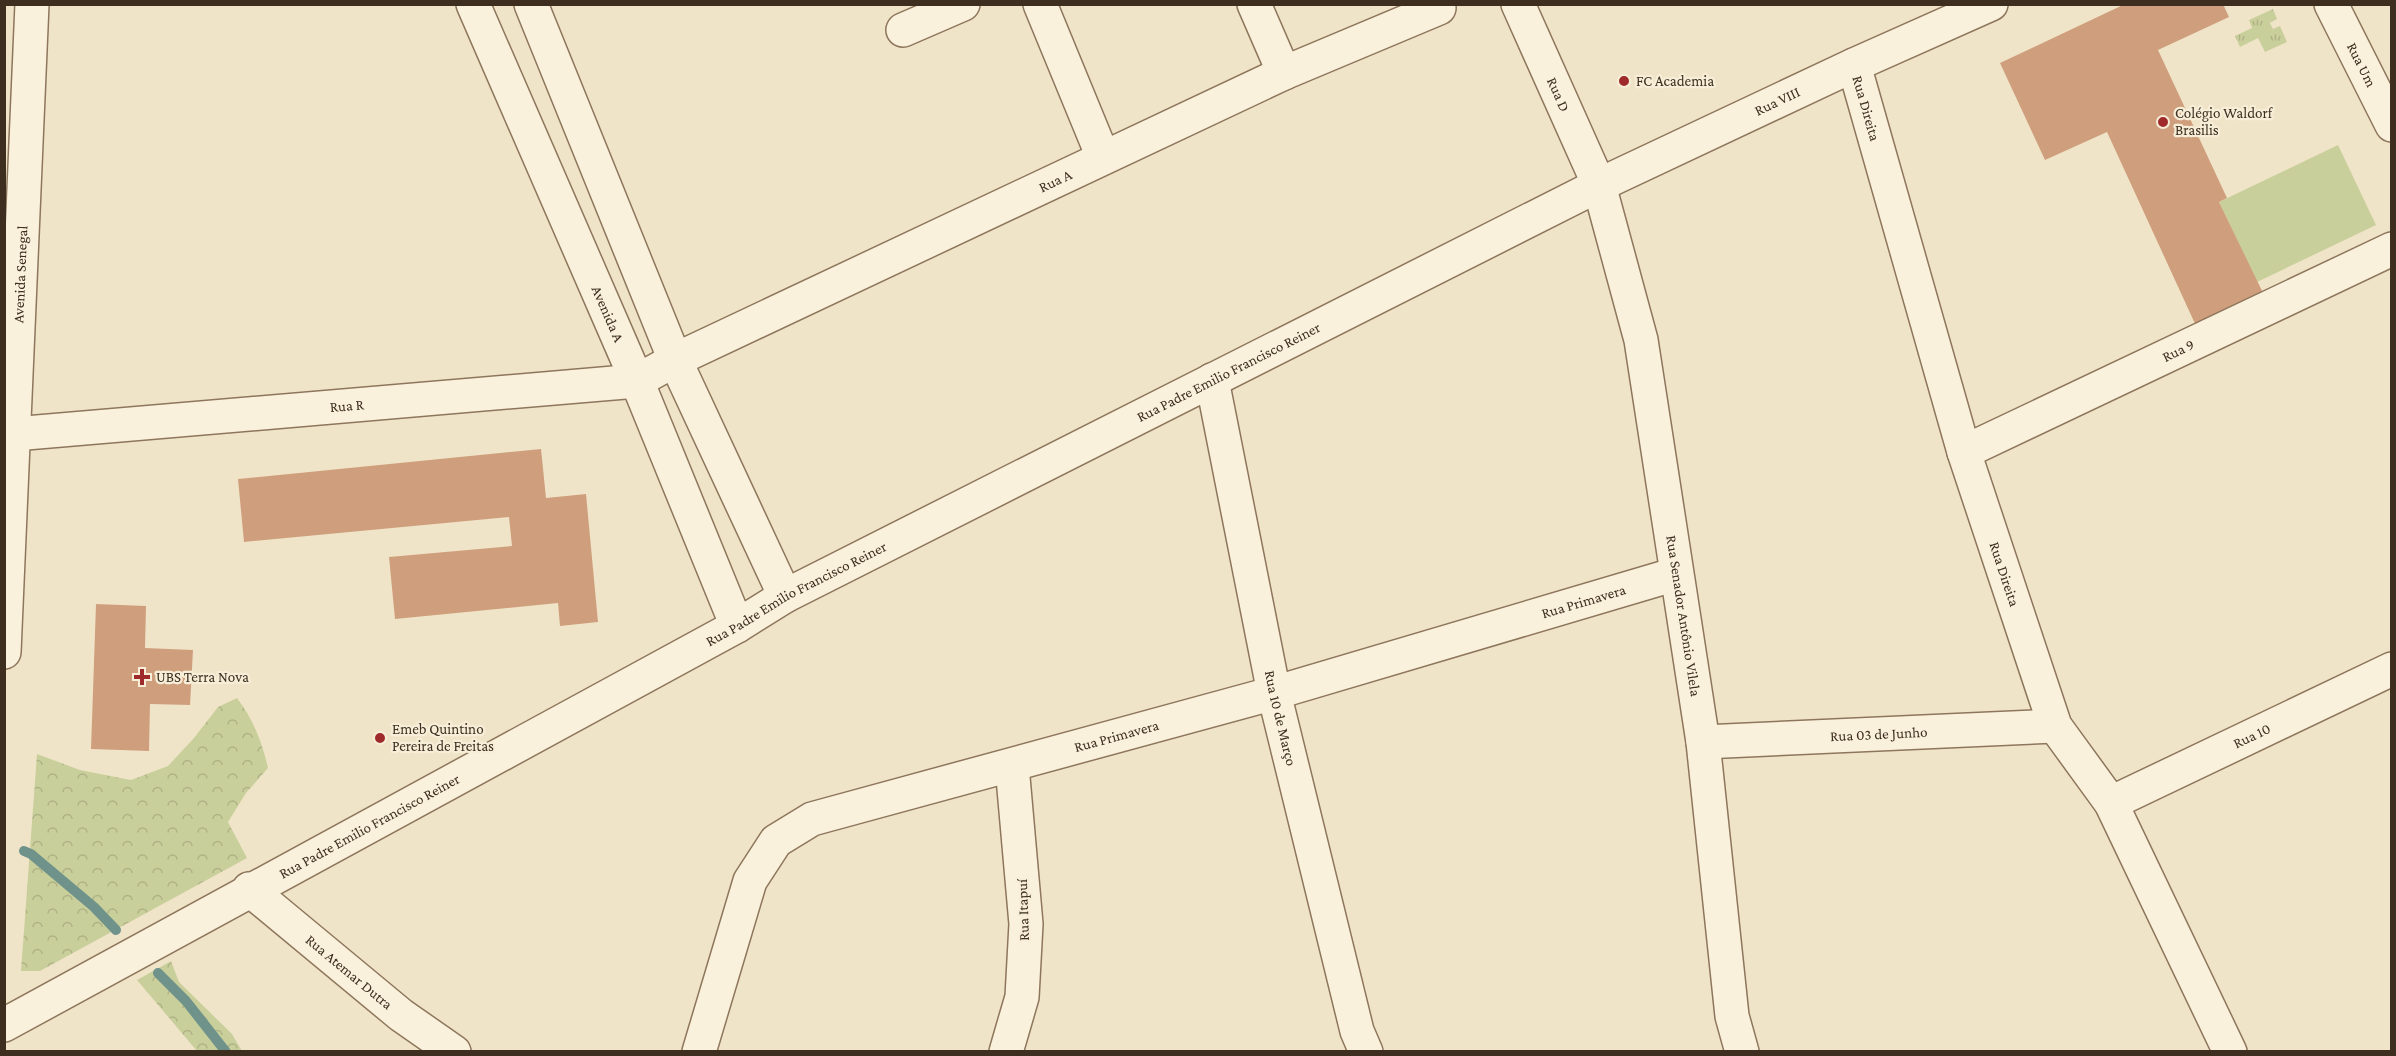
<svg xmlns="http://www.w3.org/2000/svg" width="2396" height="1056" viewBox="0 0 2396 1056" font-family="'Crimson Pro',serif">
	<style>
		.green { fill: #c9cf9b }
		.forest { fill: url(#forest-crowns) }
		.park { fill: url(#park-tufts) }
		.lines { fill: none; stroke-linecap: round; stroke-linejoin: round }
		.stream { stroke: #6f938a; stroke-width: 10 }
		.building { fill: #cf9f7d }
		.minor-casing { stroke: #8d765c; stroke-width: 36 }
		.minor { stroke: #faf1dc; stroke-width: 33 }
		.poi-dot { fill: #9e2a2b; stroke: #f7eed8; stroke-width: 2 }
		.labels { text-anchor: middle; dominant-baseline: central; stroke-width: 4.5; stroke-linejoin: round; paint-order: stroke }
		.street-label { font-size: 15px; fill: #3d2e20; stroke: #f7eed8 }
		.poi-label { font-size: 15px; fill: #3d2e20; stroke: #f7eed8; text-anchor: start }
	</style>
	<defs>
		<pattern id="forest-crowns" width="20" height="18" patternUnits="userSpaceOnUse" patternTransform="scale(1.5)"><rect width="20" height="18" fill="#c9cf9b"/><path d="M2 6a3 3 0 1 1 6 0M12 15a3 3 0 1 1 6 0" fill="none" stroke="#aeb285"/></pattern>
		<pattern id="park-tufts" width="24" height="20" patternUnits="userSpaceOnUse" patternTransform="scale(1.5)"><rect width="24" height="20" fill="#c9cf9b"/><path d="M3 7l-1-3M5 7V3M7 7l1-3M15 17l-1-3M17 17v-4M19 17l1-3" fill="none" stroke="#aeb285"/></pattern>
	</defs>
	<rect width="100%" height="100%" fill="#f0e4c8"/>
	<polygon class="green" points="2338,145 2376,225 2257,282 2219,202"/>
	<g class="forest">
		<path d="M237 698C253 719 262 742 268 768L246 793 228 822 247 858 40 971H21L37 754 80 770 131 780 168 766 194 738 218 707Z"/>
		<polygon points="171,961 179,982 232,1034 242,1051 197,1051 137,980"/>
	</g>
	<polygon class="park" points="2273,9 2277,19 2270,23 2273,29 2280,26 2287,42 2265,52 2258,38 2240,47 2235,36 2252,28 2249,20"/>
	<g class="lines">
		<g class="stream">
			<polyline points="24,851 31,854 94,907 116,930"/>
			<polyline points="158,973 186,1001 226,1052"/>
		</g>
	</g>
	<g class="building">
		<polygon points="2125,4 2223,4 2229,17 2158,50 2227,198 2219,202 2265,297 2197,328 2107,132 2045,160 2000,63"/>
		<polygon points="541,449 546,498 586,494 598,622 560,626 558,603 395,619 389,557 512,546 509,517 244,542 238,479"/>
		<polygon points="96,604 146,606 145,648 193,650 190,705 150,704 149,751 91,749"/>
	</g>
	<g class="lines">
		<defs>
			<g id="minor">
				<path id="s1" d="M473 4 637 381 737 626"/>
				<polyline points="531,4 675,360 785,596"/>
				<polyline points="1040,4 1103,157"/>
				<polyline points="1254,4 1284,73"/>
				<path id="s2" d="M1518 4 1599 185 1641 340 1703 742 1732 1016 1742 1052"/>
				<path id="s3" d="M2331 4 2392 125"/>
				<polyline points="903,30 963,4"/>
				<path id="s4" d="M1854 65 1964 452 2055 726 2111 803 2230 1052"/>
				<path id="s5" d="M1212 380 1274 693 1357 1031 1366 1052"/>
				<path id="s6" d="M14 434 637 381 675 360 1284 73 1439 8"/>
				<path id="s7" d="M1964 452 2392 249"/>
				<path id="s8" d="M4 652 32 4"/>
				<path id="s9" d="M1703 742 2055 726"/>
				<path id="s10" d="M2111 803 2392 669"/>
				<path id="s11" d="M249 889 401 1015 454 1052"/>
				<path id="s12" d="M4 1025 737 626 785 596 1599 185 1854 65 1991 4"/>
				<path id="s13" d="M699 1052 750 881 776 841 812 819 1274 693 1676 574"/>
				<polyline points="1006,1052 1022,997 1026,924 1012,766"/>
			</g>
		</defs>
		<use href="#minor" class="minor-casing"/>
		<use href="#minor" class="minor"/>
	</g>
	<g class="poi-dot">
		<circle cx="1624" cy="81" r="6"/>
		<circle cx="2163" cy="122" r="6"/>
		<path d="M139 668h6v6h6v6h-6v6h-6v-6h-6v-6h6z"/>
		<circle cx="380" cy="738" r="6"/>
	</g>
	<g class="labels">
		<g class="street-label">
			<text stroke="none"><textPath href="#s3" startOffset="68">Rua Um</textPath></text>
			<text stroke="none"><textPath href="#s2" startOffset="99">Rua D</textPath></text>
			<text stroke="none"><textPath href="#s12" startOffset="2000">Rua VIII</textPath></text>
			<text stroke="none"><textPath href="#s4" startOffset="45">Rua Direita</textPath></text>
			<text stroke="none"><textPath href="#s6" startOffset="1089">Rua A</textPath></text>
			<text stroke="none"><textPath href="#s8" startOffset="378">Avenida Senegal</textPath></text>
			<text stroke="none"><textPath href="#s1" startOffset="338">Avenida A</textPath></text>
			<text stroke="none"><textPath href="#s7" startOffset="237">Rua 9</textPath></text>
			<text stroke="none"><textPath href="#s12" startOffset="1388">Rua Padre Emilio Francisco Reiner</textPath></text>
			<text stroke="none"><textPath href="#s6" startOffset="334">Rua R</textPath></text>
			<text stroke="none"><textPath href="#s4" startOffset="531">Rua Direita</textPath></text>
			<text stroke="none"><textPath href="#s12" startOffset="902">Rua Padre Emilio Francisco Reiner</textPath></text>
			<text stroke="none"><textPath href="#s13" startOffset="1070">Rua Primavera</textPath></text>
			<text stroke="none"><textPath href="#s2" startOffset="638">Rua Senador Antônio Vilela</textPath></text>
			<text stroke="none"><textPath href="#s5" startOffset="345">Rua 10 de Março</textPath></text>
			<text stroke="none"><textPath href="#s9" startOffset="176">Rua 03 de Junho</textPath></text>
			<text stroke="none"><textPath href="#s10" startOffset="156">Rua 10</textPath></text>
			<text stroke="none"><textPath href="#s13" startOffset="584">Rua Primavera</textPath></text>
			<text stroke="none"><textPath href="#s12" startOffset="416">Rua Padre Emilio Francisco Reiner</textPath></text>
			<text transform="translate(1023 910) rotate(-92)">Rua Itapuí</text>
			<text stroke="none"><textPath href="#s11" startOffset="130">Rua Atemar Dutra</textPath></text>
		</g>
		<g class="poi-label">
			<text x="1636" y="81">FC Academia</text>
			<text x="2175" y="113">Colégio Waldorf<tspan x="2175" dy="17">Brasilis</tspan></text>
			<text x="156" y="677">UBS Terra Nova</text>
			<text x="392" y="729">Emeb Quintino<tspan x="392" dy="17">Pereira de Freitas</tspan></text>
		</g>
	</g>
	<rect width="2396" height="1056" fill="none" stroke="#3d2e20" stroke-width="12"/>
</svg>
